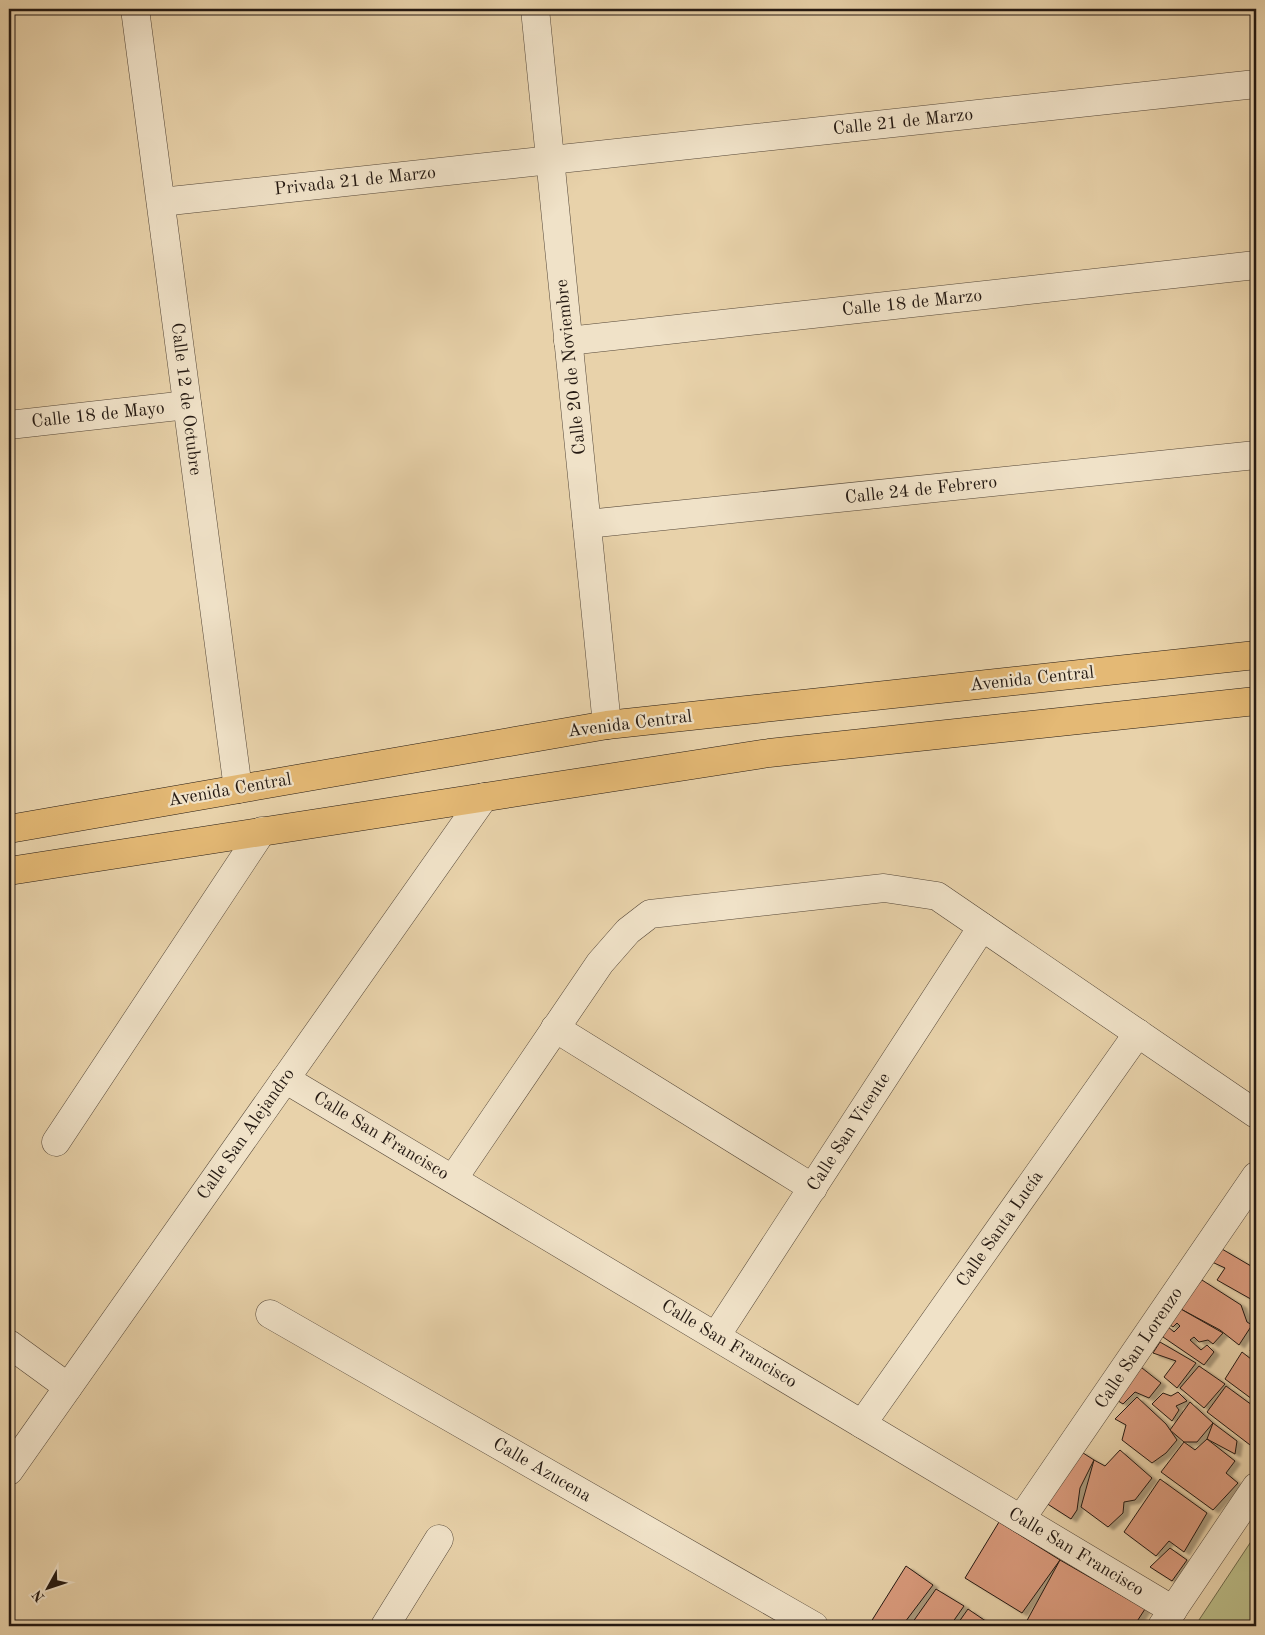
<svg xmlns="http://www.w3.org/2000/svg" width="1265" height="1635" viewBox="0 0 1265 1635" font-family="'Old Standard TT',serif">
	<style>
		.green { fill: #babb86; stroke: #6f6a4c }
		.building { fill: #da9b7d; stroke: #241912; filter: url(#shadow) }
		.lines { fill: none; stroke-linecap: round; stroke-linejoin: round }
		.minor-casing { stroke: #554738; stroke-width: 29 }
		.major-casing { stroke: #241912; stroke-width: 29 }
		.minor { stroke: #f0e2c8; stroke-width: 28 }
		.major { stroke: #e4b975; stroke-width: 28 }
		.labels { text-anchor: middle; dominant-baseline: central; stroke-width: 4.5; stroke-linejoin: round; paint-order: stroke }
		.street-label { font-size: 18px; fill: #241912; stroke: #f0e2c8 }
	</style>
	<defs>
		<filter id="shadow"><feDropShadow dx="5.5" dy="3" stdDeviation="1" flood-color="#0004"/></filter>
	</defs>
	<rect width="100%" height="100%" fill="#e8d2aa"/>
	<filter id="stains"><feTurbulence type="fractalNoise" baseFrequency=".004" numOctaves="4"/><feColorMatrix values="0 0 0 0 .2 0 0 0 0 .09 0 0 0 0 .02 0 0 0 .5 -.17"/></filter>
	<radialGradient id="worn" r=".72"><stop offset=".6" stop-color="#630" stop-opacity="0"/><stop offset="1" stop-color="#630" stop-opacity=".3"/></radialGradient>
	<polygon class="green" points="1256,1534 1256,1626 1195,1626"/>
	<g class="building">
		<polygon points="1222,1249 1256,1269 1256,1302 1217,1280 1225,1268 1212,1262"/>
		<polygon points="1202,1280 1241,1305 1247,1322 1252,1325 1239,1345 1220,1330 1179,1308"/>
		<polygon points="1179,1308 1223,1333 1213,1344 1208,1340 1199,1342 1194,1337 1190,1340 1201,1350 1207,1345 1214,1352 1204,1365 1163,1337 1167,1326 1174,1332 1180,1326 1177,1323 1173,1327 1166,1322"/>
		<polygon points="1256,1340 1256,1356 1250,1351"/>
		<polygon points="1160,1342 1196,1363 1177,1388 1164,1377 1176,1361 1153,1353"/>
		<polygon points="1242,1352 1256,1363 1256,1402 1225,1379"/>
		<polygon points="1137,1364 1161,1383 1149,1398 1135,1392 1123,1404 1112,1397"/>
		<polygon points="1199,1366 1225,1384 1204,1408 1180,1388"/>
		<polygon points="1226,1386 1256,1408 1256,1445 1254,1448 1207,1412"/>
		<polygon points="1178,1392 1187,1401 1176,1406 1179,1410 1172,1421 1152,1404 1163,1393 1171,1396"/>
		<polygon points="1137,1397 1166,1424 1177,1440 1166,1453 1152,1463 1122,1440 1126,1425 1115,1419"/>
		<polygon points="1190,1402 1213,1423 1197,1442 1184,1442 1170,1430"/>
		<polygon points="1213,1423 1237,1441 1235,1454 1207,1439"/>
		<polygon points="1207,1439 1235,1461 1226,1473 1238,1483 1213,1510 1161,1472 1184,1442 1195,1450"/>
		<polygon points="1120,1450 1152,1478 1135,1500 1124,1502 1123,1513 1108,1527 1081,1507 1094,1460 1105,1466"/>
		<polygon points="1080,1451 1094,1460 1080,1488 1077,1510 1071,1519 1046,1503"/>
		<polygon points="1160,1479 1207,1513 1184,1552 1169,1541 1156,1556 1124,1532"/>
		<polygon points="999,1522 1060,1560 1022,1613 965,1578"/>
		<polygon points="1170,1548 1187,1560 1172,1581 1150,1567"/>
		<polygon points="1060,1560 1145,1609 1134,1626 1024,1626"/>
		<polygon points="906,1566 933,1585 902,1626 871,1626 869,1625"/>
		<polygon points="936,1589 964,1606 950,1626 910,1626"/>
		<polygon points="968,1609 993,1626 956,1626"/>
	</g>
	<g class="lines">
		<defs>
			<g id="minor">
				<polyline points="135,9 238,789"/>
				<polyline points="535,9 607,725"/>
				<polyline points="161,202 1256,84"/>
				<polyline points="568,341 1256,265"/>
				<polyline points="9,425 187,405"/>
				<polyline points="587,524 1256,455"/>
				<polyline points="555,1028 813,1188"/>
				<polyline points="285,1079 1173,1610"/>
				<polyline points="56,1142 262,831"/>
				<polyline points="453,1179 600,963 628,931 650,914 884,888 937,896 1256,1114"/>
				<polyline points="270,1314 814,1626"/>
				<polyline points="716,1336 982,927"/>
				<polyline points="9,1344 68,1387"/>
				<polyline points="862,1424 1138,1033"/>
				<polyline points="9,1471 484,797"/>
				<polyline points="1021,1519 1256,1176"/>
				<polyline points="385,1626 439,1539"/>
				<polyline points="1162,1626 1256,1487"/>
			</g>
			<g id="major">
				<polyline points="9,829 607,725 1256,655"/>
				<polyline points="9,871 769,753 1256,701"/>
			</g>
		</defs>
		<use href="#minor" class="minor-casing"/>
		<use href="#major" class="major-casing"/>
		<use href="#minor" class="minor"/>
		<use href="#major" class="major"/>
	</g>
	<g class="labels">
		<g class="street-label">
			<text transform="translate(903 122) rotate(-6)">Calle 21 de Marzo</text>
			<text transform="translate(355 181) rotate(-6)">Privada 21 de Marzo</text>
			<text transform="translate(912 303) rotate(-6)">Calle 18 de Marzo</text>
			<text transform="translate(571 367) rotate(-96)">Calle 20 de Noviembre</text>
			<text transform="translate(186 399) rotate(83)">Calle 12 de Octubre</text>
			<text transform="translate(98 415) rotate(-6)">Calle 18 de Mayo</text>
			<text transform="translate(921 490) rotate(-6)">Calle 24 de Febrero</text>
			<text transform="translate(1032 679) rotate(-6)">Avenida Central</text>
			<text transform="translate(630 724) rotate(-7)">Avenida Central</text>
			<text transform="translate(230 790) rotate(-10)">Avenida Central</text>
			<text transform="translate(849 1132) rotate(-57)">Calle San Vicente</text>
			<text transform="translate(246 1134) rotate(-55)">Calle San Alejandro</text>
			<text transform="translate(381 1136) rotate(31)">Calle San Francisco</text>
			<text transform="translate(1000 1229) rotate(-55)">Calle Santa Lucía</text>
			<text transform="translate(729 1344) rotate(31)">Calle San Francisco</text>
			<text transform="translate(1139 1348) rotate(-56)">Calle San Lorenzo</text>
			<text transform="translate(542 1470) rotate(30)">Calle Azucena</text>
			<text transform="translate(1076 1552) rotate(31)">Calle San Francisco</text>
		</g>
	</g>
	<rect width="1265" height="1635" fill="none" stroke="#e8d2aa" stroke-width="30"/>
	<rect x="10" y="10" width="1245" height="1615" fill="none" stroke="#241912" stroke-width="2.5"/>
	<rect x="15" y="15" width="1235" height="1605" fill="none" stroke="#241912"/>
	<g transform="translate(48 1588) rotate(230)" stroke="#f0e2c8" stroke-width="4" paint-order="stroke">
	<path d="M0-4L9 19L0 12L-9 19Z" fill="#241912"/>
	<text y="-8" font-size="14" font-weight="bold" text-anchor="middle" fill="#241912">N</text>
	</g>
	<rect width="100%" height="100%" filter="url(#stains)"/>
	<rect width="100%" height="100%" fill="url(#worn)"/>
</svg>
